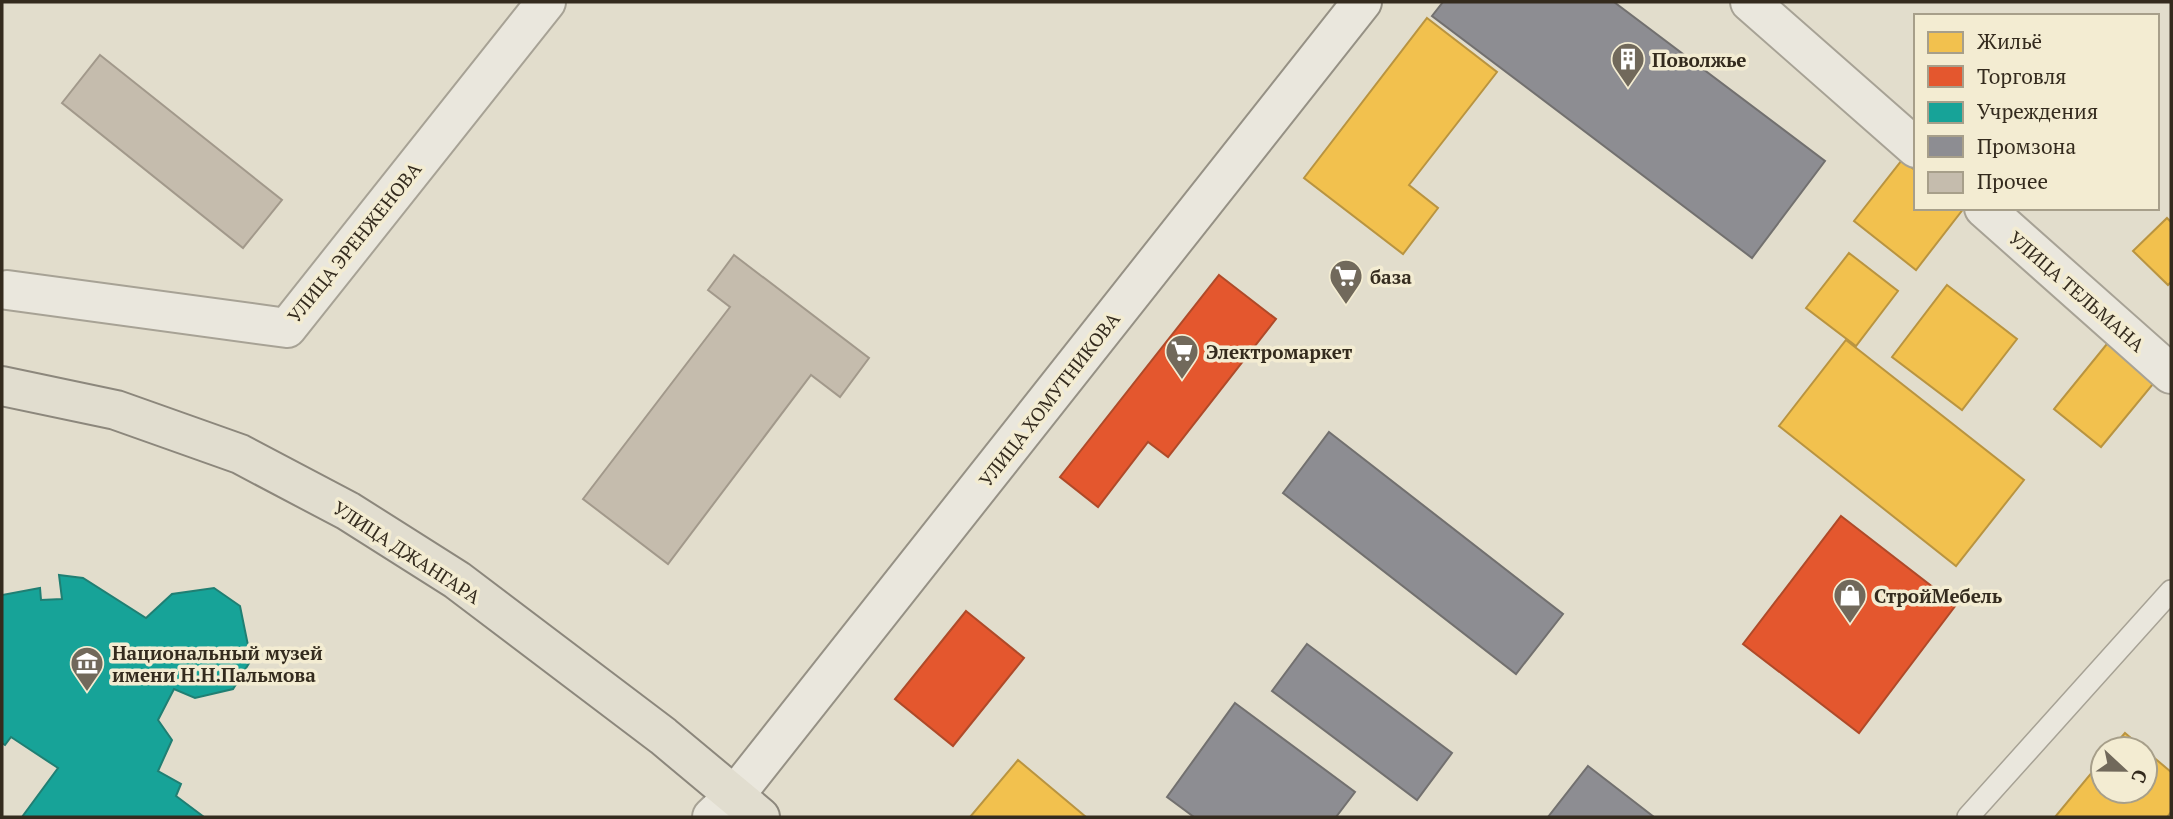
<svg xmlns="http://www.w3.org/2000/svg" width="2173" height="819" viewBox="0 0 2173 819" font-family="'PT Serif',serif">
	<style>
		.homes { fill: #f2c14e; stroke: #b99440; stroke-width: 2 }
		.shops { fill: #e4572e; stroke: #af4a29; stroke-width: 2 }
		.public { fill: #17a398; stroke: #207f73; stroke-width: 2 }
		.industry { fill: #8d8d92; stroke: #72706f; stroke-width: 2 }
		.building { fill: #c5bcad; stroke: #a2998b; stroke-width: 2 }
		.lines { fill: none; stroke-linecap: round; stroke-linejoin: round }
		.lane-casing { stroke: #a7a295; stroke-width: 24 }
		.street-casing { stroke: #a7a295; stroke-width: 42 }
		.secondary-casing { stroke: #969185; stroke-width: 42 }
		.primary-casing { stroke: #8c877c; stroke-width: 42 }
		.lane { stroke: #eae7dd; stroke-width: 21 }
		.street { stroke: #eae7dd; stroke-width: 38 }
		.secondary { stroke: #eae7dd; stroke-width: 38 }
		.primary { stroke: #e1ddcf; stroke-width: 38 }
		.labels { text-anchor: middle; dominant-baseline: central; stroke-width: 7; stroke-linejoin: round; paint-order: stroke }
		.poi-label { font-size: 19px; font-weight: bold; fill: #342b1e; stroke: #f3ecd2; text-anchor: start }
		.street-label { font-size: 19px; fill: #342b1e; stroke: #f3ecd2 }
	</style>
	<rect width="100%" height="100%" fill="#e2ddcc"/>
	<g class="homes">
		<polygon points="1427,18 1497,72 1409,185 1438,208 1403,254 1304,178"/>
		<polygon points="1902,160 1916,171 1916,208 1964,208 1916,270 1854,221"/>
		<polygon points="2167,218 2171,222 2171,282 2168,285 2133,251"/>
		<polygon points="1849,253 1898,291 1856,346 1806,308"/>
		<polygon points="1947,285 2017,339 1962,410 1892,357"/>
		<polygon points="2111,339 2158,378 2101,447 2054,409"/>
		<polygon points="1846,340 2024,480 1956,566 1779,426"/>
		<polygon points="2125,733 2144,749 2111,749"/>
		<polygon points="2145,750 2171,772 2171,812 2167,817 2055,817 2103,759 2103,791 2145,791"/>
		<polygon points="1018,760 1086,817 970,817"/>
	</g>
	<g class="shops">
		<polygon points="1219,275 1276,319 1168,457 1148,442 1098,507 1060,477"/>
		<polygon points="1841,516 1956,605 1859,733 1743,644"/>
		<polygon points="966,611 1024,658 953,746 895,699"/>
	</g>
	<polygon class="public" points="59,575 83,578 146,618 172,594 214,588 240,606 251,660 233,689 195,698 174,689 158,720 172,740 158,771 181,784 176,796 204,817 22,817 58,768 11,737 5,745 2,743 2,595 40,588 41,600 62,599"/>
	<g class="industry">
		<polygon points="1443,2 1614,2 1825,161 1752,258 1432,16"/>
		<polygon points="1329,432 1563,614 1516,674 1283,493"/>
		<polygon points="1307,644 1452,753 1417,800 1272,691"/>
		<polygon points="1235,703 1355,792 1336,817 1194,817 1167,797"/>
		<polygon points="1588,766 1654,817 1548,817"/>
	</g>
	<g class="building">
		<polygon points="100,55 282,200 243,248 62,103"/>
		<polygon points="734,255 869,358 840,397 811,375 668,564 583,499 730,307 708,290"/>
	</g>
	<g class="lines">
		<defs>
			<polyline id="lane" points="1968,817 2171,591"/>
			<g id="street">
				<polyline points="1750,2 1916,148"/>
				<polyline points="1984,208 2171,374"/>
				<polyline points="7,290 287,328 546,2"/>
				<polyline points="712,817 735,795"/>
			</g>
			<polyline id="secondary" points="735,795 1362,2"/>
			<polyline id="primary" points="2,386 116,410 240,454 348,511 457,580 663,736 760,817"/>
		</defs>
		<use href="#lane" class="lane-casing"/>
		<use href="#street" class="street-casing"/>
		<use href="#secondary" class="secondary-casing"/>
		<use href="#primary" class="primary-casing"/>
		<use href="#lane" class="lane"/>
		<use href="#street" class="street"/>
		<use href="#secondary" class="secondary"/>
		<use href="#primary" class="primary"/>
	</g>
	<defs>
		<symbol id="building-pin" viewBox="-11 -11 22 30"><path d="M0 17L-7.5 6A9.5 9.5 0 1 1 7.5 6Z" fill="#71695b" stroke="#f3ecd2"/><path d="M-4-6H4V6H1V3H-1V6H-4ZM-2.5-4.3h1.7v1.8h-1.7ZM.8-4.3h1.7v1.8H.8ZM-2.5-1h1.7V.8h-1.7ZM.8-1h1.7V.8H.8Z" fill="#fff"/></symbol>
		<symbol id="supermarket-pin" viewBox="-11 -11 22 30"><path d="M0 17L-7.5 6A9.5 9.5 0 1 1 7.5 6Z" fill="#71695b" stroke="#f3ecd2"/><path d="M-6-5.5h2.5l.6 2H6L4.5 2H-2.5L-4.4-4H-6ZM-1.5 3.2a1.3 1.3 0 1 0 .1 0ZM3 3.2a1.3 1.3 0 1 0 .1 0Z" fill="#fff"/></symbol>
		<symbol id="shop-pin" viewBox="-11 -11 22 30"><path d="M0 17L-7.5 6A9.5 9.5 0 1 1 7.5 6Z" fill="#71695b" stroke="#f3ecd2"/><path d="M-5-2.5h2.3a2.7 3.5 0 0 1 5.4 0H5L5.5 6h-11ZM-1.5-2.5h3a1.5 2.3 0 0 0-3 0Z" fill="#fff"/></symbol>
		<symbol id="museum-pin" viewBox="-11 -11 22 30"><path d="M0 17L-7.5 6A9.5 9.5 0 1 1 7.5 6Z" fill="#71695b" stroke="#f3ecd2"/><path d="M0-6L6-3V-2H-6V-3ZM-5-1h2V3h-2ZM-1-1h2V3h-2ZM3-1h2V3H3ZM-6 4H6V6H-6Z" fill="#fff"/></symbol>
	</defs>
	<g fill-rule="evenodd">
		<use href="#building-pin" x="1609" y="40" width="38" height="52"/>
		<use href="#supermarket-pin" x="1327" y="257" width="38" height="52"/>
		<use href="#supermarket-pin" x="1163" y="332" width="38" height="52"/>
		<use href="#shop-pin" x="1831" y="576" width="38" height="52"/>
		<use href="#museum-pin" x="68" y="644" width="38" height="52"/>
	</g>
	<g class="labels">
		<g class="poi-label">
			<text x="1652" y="59">Поволжье</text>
			<text x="1370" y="276">база</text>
			<text x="1206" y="351">Электромаркет</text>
			<text x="1874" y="595">СтройМебель</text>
			<text x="112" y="652">Национальный музей<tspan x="112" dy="22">имени Н.Н.Пальмова</tspan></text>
		</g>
		<g class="street-label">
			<text transform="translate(354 242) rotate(-51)">УЛИЦА ЭРЕНЖЕНОВА</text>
			<text transform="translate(2077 291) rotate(41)">УЛИЦА ТЕЛЬМАНА</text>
			<text transform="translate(1049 399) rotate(-52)">УЛИЦА ХОМУТНИКОВА</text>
			<text transform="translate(407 552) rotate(33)">УЛИЦА ДЖАНГАРА</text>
		</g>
	</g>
	<rect width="2173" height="819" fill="none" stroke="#342b1e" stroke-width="7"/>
	<rect x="1914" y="14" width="245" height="196" fill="#f3ecd2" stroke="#a79f8a" stroke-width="2"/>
	<rect x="1928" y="32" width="35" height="21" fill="#f2c14e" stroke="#a79f8a" stroke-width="2"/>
	<text x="1977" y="49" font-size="21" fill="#342b1e">Жильё</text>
	<rect x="1928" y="66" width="35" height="21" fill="#e4572e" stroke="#a79f8a" stroke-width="2"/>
	<text x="1977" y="84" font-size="21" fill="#342b1e">Торговля</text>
	<rect x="1928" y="102" width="35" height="21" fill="#17a398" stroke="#a79f8a" stroke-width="2"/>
	<text x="1977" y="119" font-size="21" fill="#342b1e">Учреждения</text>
	<rect x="1928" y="136" width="35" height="21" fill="#8d8d92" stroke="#a79f8a" stroke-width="2"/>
	<text x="1977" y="154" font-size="21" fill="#342b1e">Промзона</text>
	<rect x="1928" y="172" width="35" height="21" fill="#c5bcad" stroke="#a79f8a" stroke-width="2"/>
	<text x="1977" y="189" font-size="21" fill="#342b1e">Прочее</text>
	<g transform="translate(2124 770) rotate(112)"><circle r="33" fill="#f3ecd2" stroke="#a79f8a" stroke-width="2"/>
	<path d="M0-5L12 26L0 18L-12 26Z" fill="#71695b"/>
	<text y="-10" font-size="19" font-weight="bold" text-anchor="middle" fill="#342b1e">С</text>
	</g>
</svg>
